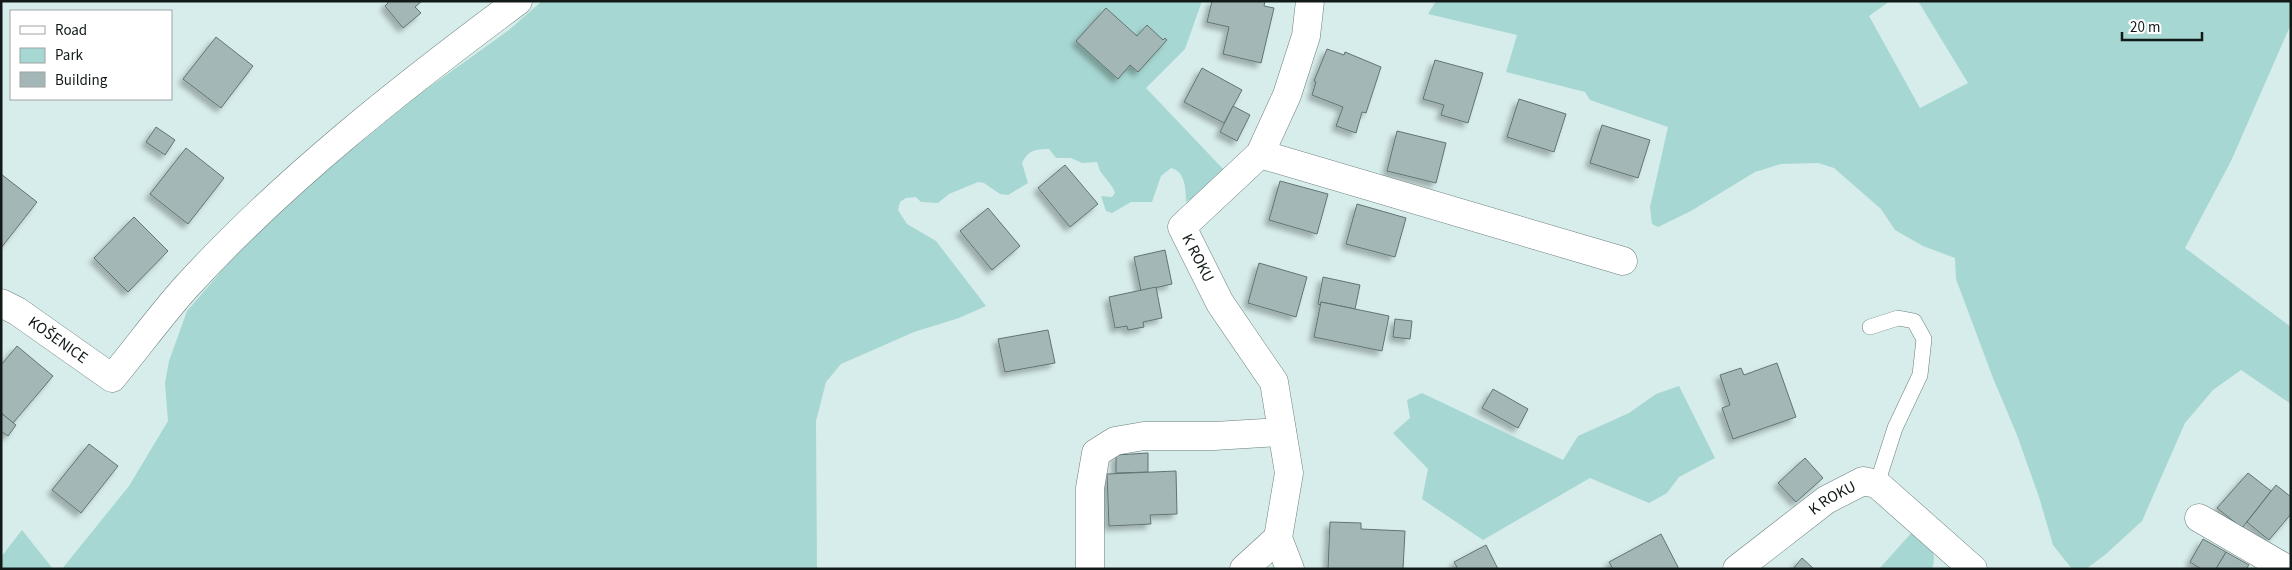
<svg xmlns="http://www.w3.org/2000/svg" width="2292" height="570" viewBox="0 0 2292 570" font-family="'Source Sans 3',sans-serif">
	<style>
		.green { fill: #a7d7d2 }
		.building { fill: #a3b8b6; stroke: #617472; filter: url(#shadow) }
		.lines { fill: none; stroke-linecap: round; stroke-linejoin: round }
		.lane-casing { stroke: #6c7f7d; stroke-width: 16 }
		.street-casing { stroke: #6c7f7d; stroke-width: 29 }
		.lane { stroke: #fff; stroke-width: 15 }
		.street { stroke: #fff; stroke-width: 28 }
		.labels { text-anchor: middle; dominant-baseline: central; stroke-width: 4; stroke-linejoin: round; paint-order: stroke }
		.street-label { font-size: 16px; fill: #121a19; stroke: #fff }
	</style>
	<defs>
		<filter id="shadow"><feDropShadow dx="-4.5" dy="4.5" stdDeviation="2.5" flood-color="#0004"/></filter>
	</defs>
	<rect width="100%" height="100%" fill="#d7edeb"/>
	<g class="green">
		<path d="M542 1H1202L1185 49 1146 88 1225 171 1215 183 1186 202C1186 189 1185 171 1171 168L1161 176 1152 202H1131L1112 213 1106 211 1101 196 1112 197 1115 193 1113 188 1100 171 1097 162 1082 163 1071 158H1056L1049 149C1036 149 1028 150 1022 163L1028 183 1008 195 1000 194 984 183 978 182 949 194 938 203 921 202 916 197 906 198 900 202 898 210 907 224 936 241 986 306 959 318 914 332 841 364 826 382 816 421 817 569H62L129 486 168 421 165 383 169 361 187 311 243 246 325 172 417 96 509 30Z"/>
		<polygon points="1436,1 1890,1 1869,16 1920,108 1968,83 1918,1 2291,1 2291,24 2231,161 2185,248 2291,327 2291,404 2241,370 2213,390 2185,423 2142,521 2106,554 2086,569 2072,569 2053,545 2039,497 2017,435 1993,378 1956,279 1955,258 1923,246 1895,230 1881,209 1834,168 1818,163 1781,164 1755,172 1691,211 1658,227 1652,224 1650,207 1668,127 1590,100 1585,92 1506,72 1517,35 1428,14"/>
		<polygon points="1679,386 1715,458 1679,477 1667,493 1649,503 1590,478 1483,540 1422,499 1428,469 1393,433 1410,418 1407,400 1422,393 1563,460 1578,436 1629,413 1656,394"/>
		<polygon points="22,530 53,569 1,569 1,557"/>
		<path d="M1914 530C1927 541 1939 550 1932 569H1879Z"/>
	</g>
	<g class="building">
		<polygon points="387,1 422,1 415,7 421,13 403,28 385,6 388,3"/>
		<polygon points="1212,1 1265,1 1264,6 1274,8 1261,63 1223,54 1229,27 1207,22"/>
		<polygon points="1106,8 1137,36 1147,25 1163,40 1165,38 1167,40 1138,72 1130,65 1118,79 1076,41"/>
		<polygon points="216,37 253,66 221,108 183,79"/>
		<polygon points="1327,49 1344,55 1345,52 1381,67 1366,113 1362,112 1356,133 1336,126 1343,107 1312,95 1316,82 1314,81"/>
		<polygon points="1435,60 1483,73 1468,123 1441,115 1444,105 1423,99"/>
		<polygon points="1202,68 1242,90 1224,123 1184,102"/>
		<polygon points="1519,99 1566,114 1554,152 1507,137"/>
		<polygon points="1233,106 1250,115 1237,141 1220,132"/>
		<polygon points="1602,125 1650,140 1638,178 1590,163"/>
		<polygon points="156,127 175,140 165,155 146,142"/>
		<polygon points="1397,131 1446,143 1436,183 1387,171"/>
		<polygon points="186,148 224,178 188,224 150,194"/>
		<polygon points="1065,165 1098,204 1070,227 1038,188"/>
		<polygon points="1,174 37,202 1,248"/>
		<polygon points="1280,181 1328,194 1317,234 1269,220"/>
		<polygon points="1357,204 1406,218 1395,257 1346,244"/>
		<polygon points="988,208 1020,246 992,270 960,231"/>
		<polygon points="134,217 168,251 128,292 94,258"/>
		<polygon points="1165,250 1172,284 1141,291 1134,257"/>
		<polygon points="1259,263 1307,277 1296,317 1248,303"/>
		<polygon points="1323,277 1360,285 1355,309 1321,302 1321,305 1318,304"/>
		<polygon points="1156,287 1162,318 1143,322 1144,327 1128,330 1127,326 1115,328 1109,297"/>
		<polygon points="1321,302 1389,316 1382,351 1314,337"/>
		<polygon points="1395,319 1412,321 1410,339 1393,337"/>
		<polygon points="1048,330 1055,363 1005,372 998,339"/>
		<polygon points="17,346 53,376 13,423 1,413 1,365"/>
		<polygon points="1777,363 1796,417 1733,439 1722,408 1730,405 1720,375 1741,368 1744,375"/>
		<polygon points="1493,389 1528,409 1518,428 1482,408"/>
		<polygon points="1,413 16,425 8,436 1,431"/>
		<polygon points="89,444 118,466 81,513 52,490"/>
		<polygon points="1148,453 1148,472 1116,473 1116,455"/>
		<polygon points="1805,458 1823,478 1796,502 1778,483"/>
		<polygon points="1176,471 1177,514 1150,515 1151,524 1109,526 1107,474"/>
		<polygon points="2248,473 2271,491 2242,528 2217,508"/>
		<polygon points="2276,485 2291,497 2291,514 2269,540 2247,522"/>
		<polygon points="1330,522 1361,523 1361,529 1405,531 1403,569 1328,569"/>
		<polygon points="1661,534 1678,567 1677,569 1613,569 1609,562"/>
		<polygon points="2203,539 2226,552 2216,569 2201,569 2190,562"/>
		<polygon points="1486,545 1498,569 1458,569 1454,562"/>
		<polygon points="2226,552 2249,565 2246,569 2216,569"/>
		<polygon points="1802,558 1814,569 1793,569"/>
	</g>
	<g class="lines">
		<defs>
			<polyline id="lane" points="1870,327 1898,318 1914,321 1924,339 1920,375 1895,428 1877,484"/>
			<g id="street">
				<polyline points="1260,154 1623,261"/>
				<path id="s1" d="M1 303 17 311 112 378C137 348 160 316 186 287 285 179 401 88 518 1"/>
				<polyline points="2199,518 2287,569"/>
				<polyline points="1090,569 1090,488 1096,453 1115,441 1144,436 1214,436 1282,432"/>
				<polyline points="1244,569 1278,538"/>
				<polyline points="1290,569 1278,538 1289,473 1274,382 1220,303 1182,227 1260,154 1287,95 1306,36 1310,1"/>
				<path id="s2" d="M1737 569 1826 500 1863 481 1877 484 1973 569"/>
			</g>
		</defs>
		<use href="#lane" class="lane-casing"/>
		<use href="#street" class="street-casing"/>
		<use href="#lane" class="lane"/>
		<use href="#street" class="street"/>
	</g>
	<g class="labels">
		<g class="street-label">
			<text transform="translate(1198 258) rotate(63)">K ROKU</text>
			<text stroke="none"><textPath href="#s1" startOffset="68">KOŠENICE</textPath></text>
			<text stroke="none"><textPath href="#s2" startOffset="119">K ROKU</textPath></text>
		</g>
	</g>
	<rect width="2292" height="570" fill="none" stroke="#121a19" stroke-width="5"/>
	<rect x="10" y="10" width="162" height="90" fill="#ffffff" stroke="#a0a3a3"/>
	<rect x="20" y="26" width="25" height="8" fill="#ffffff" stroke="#a0a3a3"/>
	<text x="55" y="35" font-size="15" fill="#121a19">Road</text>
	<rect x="20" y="48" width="25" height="15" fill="#a7d7d2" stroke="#a0a3a3"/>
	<text x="55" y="60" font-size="15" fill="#121a19">Park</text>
	<rect x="20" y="72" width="25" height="15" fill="#a3b8b6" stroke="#a0a3a3"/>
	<text x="55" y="85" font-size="15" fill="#121a19">Building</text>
	<path d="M2122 32v8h80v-8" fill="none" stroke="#121a19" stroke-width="2.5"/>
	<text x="2130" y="32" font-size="15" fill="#121a19" stroke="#ffffff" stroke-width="4" paint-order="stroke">20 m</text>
</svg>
